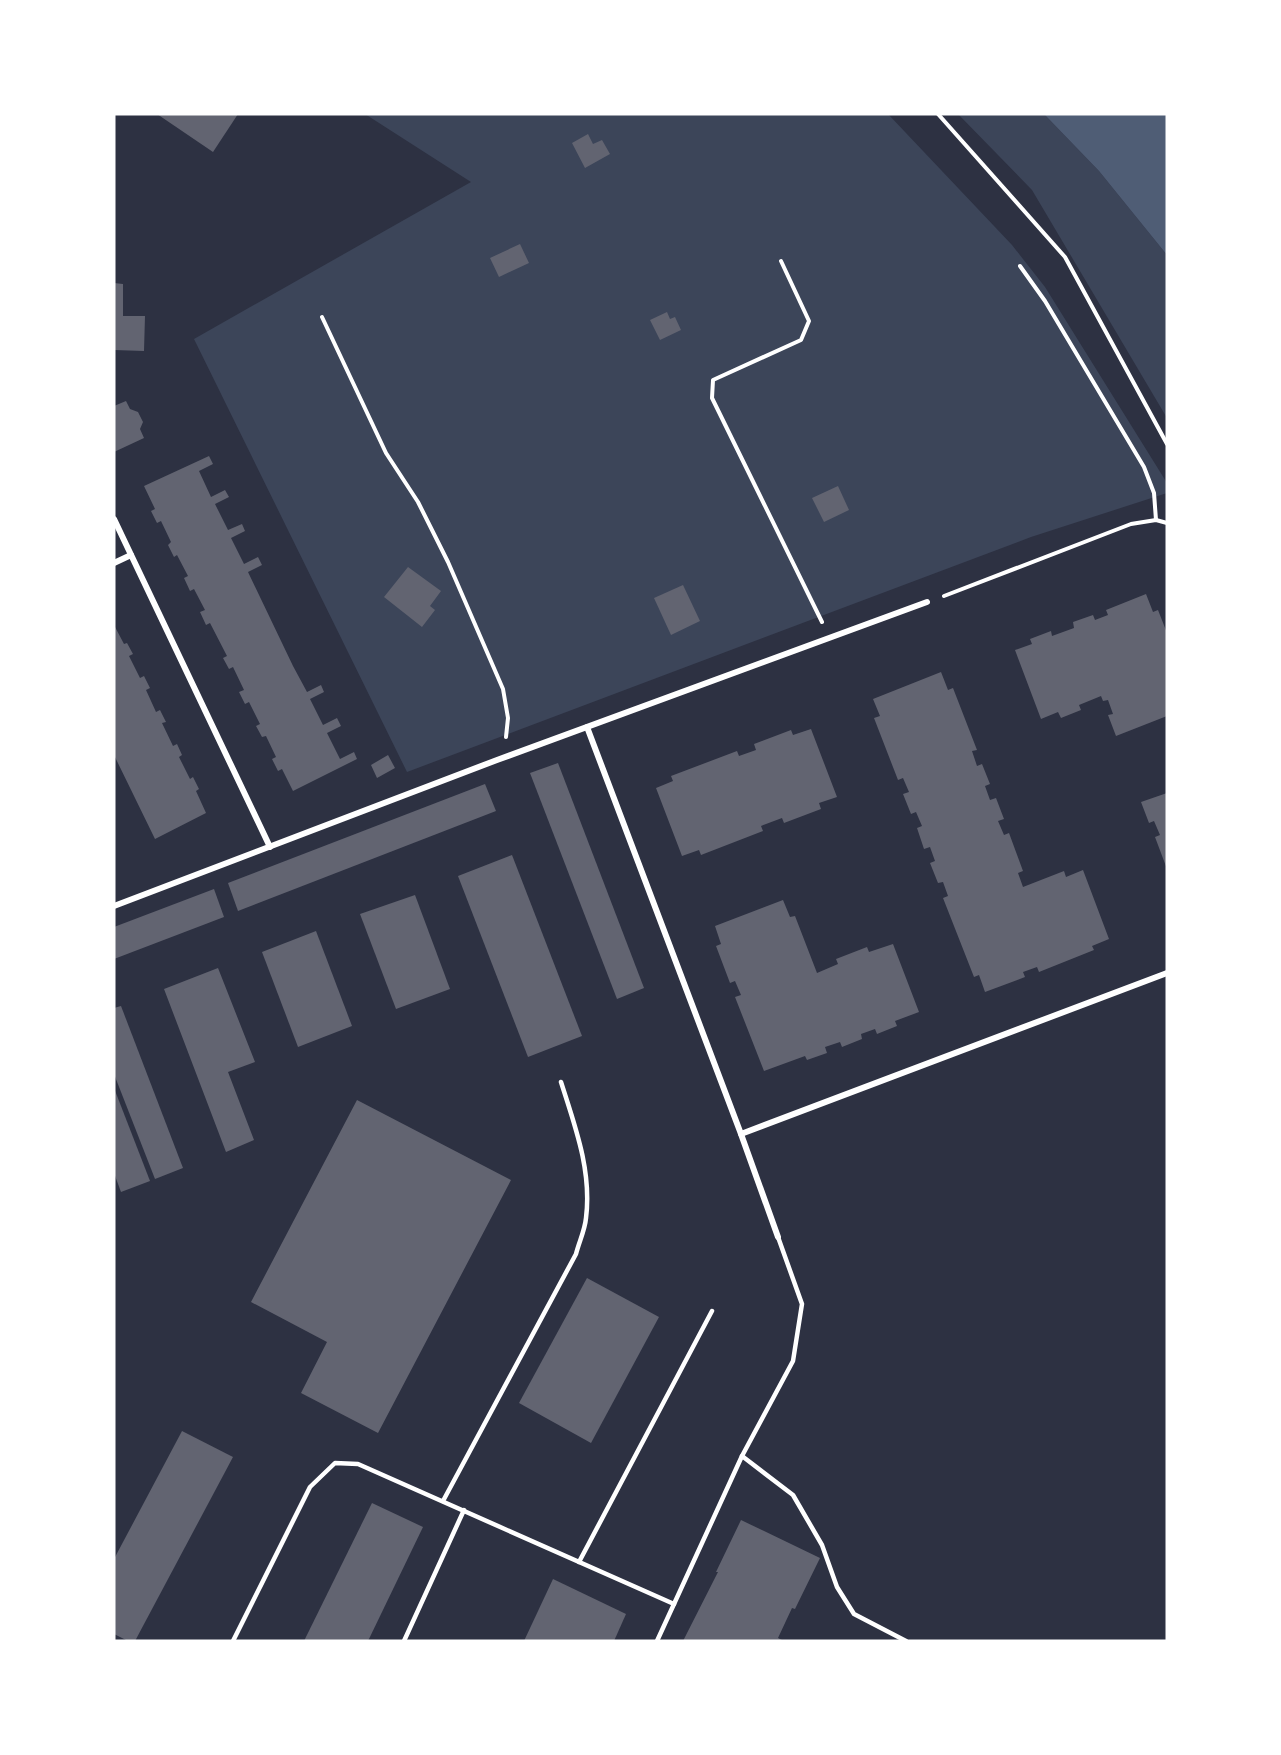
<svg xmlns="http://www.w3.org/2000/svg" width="1281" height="1755" viewBox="0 0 1281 1755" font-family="Helvetica,sans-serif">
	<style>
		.green { fill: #3c4559 }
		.water { fill: #4f5d75 }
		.building { fill: #626471 }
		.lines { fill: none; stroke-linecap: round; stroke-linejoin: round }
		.path { stroke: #fff; stroke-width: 4 }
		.service { stroke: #fff; stroke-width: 4.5 }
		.minor { stroke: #fff; stroke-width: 6 }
	</style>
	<rect width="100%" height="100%" fill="#2d3142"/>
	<g class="green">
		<polygon points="365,114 888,114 1012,245 1045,287 1167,483 1167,493 1031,537 407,772 194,339 471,182"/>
		<polygon points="958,114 1044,114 1099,171 1167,255 1167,418 1032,190"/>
	</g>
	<polygon class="water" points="1044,114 1167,114 1167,255 1099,171"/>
	<g class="building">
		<polygon points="157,114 238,114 213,152"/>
		<polygon points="588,134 593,144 602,140 610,154 585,168 572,143"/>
		<polygon points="520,244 529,263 499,277 490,258"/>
		<polygon points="114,283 123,284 123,316 145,316 144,351 114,350"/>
		<polygon points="667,312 670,319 675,317 681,330 660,340 650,320"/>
		<polygon points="126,401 130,409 138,412 143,422 140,429 144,438 114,452 114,406"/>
		<polygon points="209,456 213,464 199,471 211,497 225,490 229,497 215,504 228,530 242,524 245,531 231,538 244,564 258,557 262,565 248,572 293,666 307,692 321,685 324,692 310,699 323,725 337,718 341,726 327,733 340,759 354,752 357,759 293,791 282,769 278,771 272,759 276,757 266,736 262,737 256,726 260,724 249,702 245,704 239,692 244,690 233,667 229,669 223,658 227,656 210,623 206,625 200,612 205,610 194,589 190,591 184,578 188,576 177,555 174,557 168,545 171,542 161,521 157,523 151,511 155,509 144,486"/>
		<polygon points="838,486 849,510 824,522 812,498"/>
		<polygon points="408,567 441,591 430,606 435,610 422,627 384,597"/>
		<polygon points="683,585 700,621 671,635 654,598"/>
		<polygon points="1146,594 1153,612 1158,610 1167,633 1167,716 1116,736 1108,715 1113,714 1108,700 1103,701 1101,696 1079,705 1081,710 1061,718 1058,712 1041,719 1015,650 1032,644 1030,639 1051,631 1052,636 1074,628 1073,622 1093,615 1095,620 1108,615 1106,610"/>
		<polygon points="114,625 124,644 127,643 133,654 129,656 140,678 144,676 150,688 146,690 156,712 160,710 166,722 162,723 173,746 177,744 182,755 179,757 190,779 193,777 199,789 196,791 206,813 155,839 114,755"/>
		<polygon points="941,672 948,690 953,688 977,750 972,751 977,766 982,764 990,784 985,786 990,800 996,798 1004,819 998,821 1004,835 1009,833 1023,871 1018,873 1023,887 1064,871 1066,877 1083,870 1109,939 1092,946 1094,950 1039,972 1037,967 1023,972 1025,977 985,992 979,975 974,977 943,898 948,896 943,882 938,883 930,863 935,861 930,847 924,849 917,828 922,826 916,812 911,814 903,794 909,792 903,778 898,780 874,718 880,716 873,699"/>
		<polygon points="811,729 837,797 819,803 821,809 784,823 782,818 761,826 763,831 701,855 699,850 682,856 656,788 673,781 671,776 737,751 739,756 756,750 754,744 791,730 793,735"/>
		<polygon points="388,755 395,768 377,778 371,765"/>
		<polygon points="558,763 644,988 617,999 530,773"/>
		<polygon points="485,784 496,811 238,911 228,883"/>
		<polygon points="1167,793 1167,869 1155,837 1160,835 1154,821 1149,823 1141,802"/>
		<polygon points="512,855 582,1036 528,1057 458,876"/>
		<polygon points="214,889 224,917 114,959 114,927"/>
		<polygon points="415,895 450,989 396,1009 360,914"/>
		<polygon points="783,900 790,917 795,916 817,973 838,964 836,959 867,947 869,952 893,944 919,1012 895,1021 897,1026 877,1034 875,1029 861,1034 862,1039 842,1047 840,1042 825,1047 827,1053 807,1060 805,1056 764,1071 735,997 741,995 735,981 730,983 716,946 721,944 715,926"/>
		<polygon points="316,931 352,1026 298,1047 262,952"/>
		<polygon points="218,968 255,1062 228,1072 254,1140 226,1152 164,989"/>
		<polygon points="121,1006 183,1168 155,1179 114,1074 114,1008"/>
		<polygon points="114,1088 150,1181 121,1192 114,1173"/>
		<polygon points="357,1100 511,1180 378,1433 301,1393 327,1342 251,1302"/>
		<polygon points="587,1278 659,1317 591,1443 519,1403"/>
		<polygon points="182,1431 233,1457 135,1641 128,1641 114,1634 114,1559"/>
		<polygon points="372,1503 423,1527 368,1641 304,1641"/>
		<polygon points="741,1520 820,1558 795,1609 792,1608 778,1638 784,1641 683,1641 718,1572 716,1572"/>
		<polygon points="553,1579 626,1614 614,1641 524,1641"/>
	</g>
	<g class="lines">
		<g class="path">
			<polyline points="938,114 1065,257 1167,444"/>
			<polyline points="781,261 809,321 801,340 713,380 712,398 822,622"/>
			<polyline points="1020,266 1045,301 1144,467 1154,493 1156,520"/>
			<polyline points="322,317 386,453 418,502 448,562 503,689 508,718 506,737"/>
			<polyline points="944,596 1131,524 1156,520 1167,523"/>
		</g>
		<g class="service">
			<polyline points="742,1456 793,1495 822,1545 837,1587 854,1614 906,1641"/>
			<path d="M443 1501 576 1254C579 1242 585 1230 586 1218 592 1171 575 1126 561 1082"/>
			<polyline points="579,1562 712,1311"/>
			<polyline points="233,1641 310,1487 335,1463 358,1464 674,1604"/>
			<polyline points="404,1641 464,1510"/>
			<polyline points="657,1641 742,1456 793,1361 802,1304 778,1237"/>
		</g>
		<g class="minor">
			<polyline points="114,519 270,847"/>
			<polyline points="114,563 131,555"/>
			<polyline points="587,727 741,1134 1167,973"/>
			<polyline points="114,906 497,760 927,602"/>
			<polyline points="741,1134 778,1237"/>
		</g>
	</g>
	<rect width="1281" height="1755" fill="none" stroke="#ffffff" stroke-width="231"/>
</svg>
